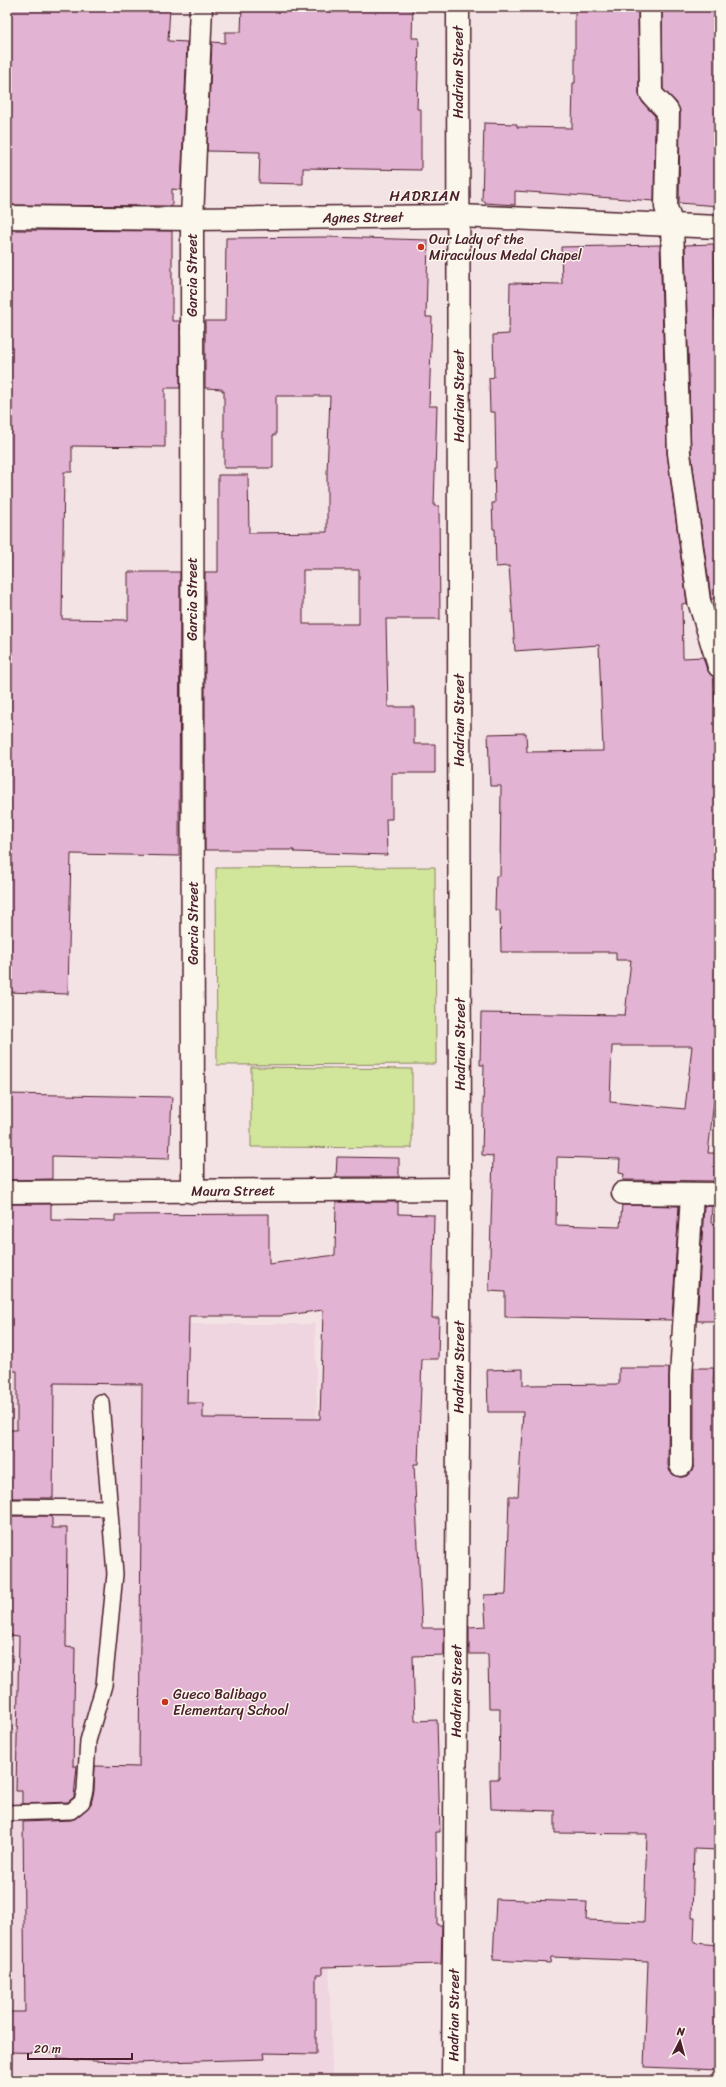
<svg xmlns="http://www.w3.org/2000/svg" width="726" height="2087" viewBox="0 0 726 2087" font-family="Sriracha,sans-serif">
	<style>
		.built { fill: #efd5e0 }
		.green { fill: #d1e69b; stroke: #8e8263 }
		.building { fill: #e3b3d4; stroke: #4a1f2b; fill-rule: evenodd }
		.lines { fill: none; stroke-linecap: round; stroke-linejoin: round }
		.service-casing { stroke: #4a1f2b; stroke-width: 18 }
		.minor-casing { stroke: #4a1f2b; stroke-width: 25 }
		.service { stroke: #fbf7ec; stroke-width: 15 }
		.minor { stroke: #fbf7ec; stroke-width: 22 }
		.poi-dot { fill: #c8321e; stroke: #fbf7ec; stroke-width: 1.5 }
		.labels { text-anchor: middle; dominant-baseline: central; stroke-width: 3; stroke-linejoin: round; paint-order: stroke }
		.street-label { font-size: 14px; fill: #4a1f2b; stroke: #fbf7ec }
		.poi-label { font-size: 14px; fill: #4a1f2b; stroke: #fbf7ec; text-anchor: start }
		.neighbourhood-label { font-size: 15px; letter-spacing: 1px; fill: #4a1f2b; stroke: #fbf7ec }
	</style>
	<rect width="100%" height="100%" fill="#f4e3e5"/>
	<filter id="ink" filterUnits="userSpaceOnUse"><feTurbulence type="fractalNoise" baseFrequency=".025" numOctaves="2"/><feDisplacementMap in="SourceGraphic" scale="8" xChannelSelector="R" yChannelSelector="G"/><feConvolveMatrix kernelMatrix="1 2 1 2 8 2 1 2 1" color-interpolation-filters="sRGB"/></filter>
	<g filter="url(#ink)">
		<polygon class="built" points="7,1324 315,1324 332,2079 7,2080"/>
		<g class="green">
			<polygon points="435,867 436,1064 217,1065 216,868"/>
			<polygon points="251,1067 412,1069 412,1148 251,1147"/>
		</g>
		<g class="building">
			<polygon points="7,7 170,7 168,41 187,42 181,190 172,189 172,206 7,205"/>
			<polygon points="242,7 413,7 412,38 419,38 417,109 421,109 421,170 303,168 303,184 259,183 260,152 207,151 212,42 225,43 225,32 241,32"/>
			<polygon points="575,7 638,7 639,94 643,103 655,116 654,201 515,191 515,205 485,203 485,201 482,201 484,123 517,124 517,127 572,128 573,83 575,83"/>
			<polygon points="662,7 719,7 719,206 679,203 680,112 676,102 663,89"/>
			<polygon points="7,230 172,231 172,321 180,321 180,388 165,388 165,447 72,446 72,472 64,472 62,619 128,620 128,572 180,572 179,856 71,854 68,994 7,992"/>
			<path d="M328 237 428 240 426 317H432L429 406H437L434 506H439L440 619H386L388 707H414V744H435V773H392V819H386L387 855 294 852V850H205V572H218V475H248L249 533 327 532V473L330 396H276V435H273V468H224V391H222V389L205 388V321H225L226 238ZM303 570H359V624H303Z"/>
			<polygon points="714,244 715,320 718,320 719,598 711,599 691,452 685,245"/>
			<path d="M660 245 667 453 687 603 682 604 683 658 703 657 707 670 714 677 715 703H719V1092H715L708 1153H716L714 1181 623 1180 624 1174 619 1173 620 1159 557 1157 556 1225 620 1227 622 1205 679 1206 672 1320 505 1317V1292L489 1291 493 1156 482 1155 484 1065H480L481 1013 625 1015 631 960H616V952H501L500 910H495L496 876H500L501 786H490L488 734 526 733 527 752 603 751 599 645 515 651 509 566 496 567 495 529H493L492 503H495L494 468H496L495 412H490L489 378 494 377 493 335 509 334 510 283 562 284 561 247ZM612 1046H692L685 1109 610 1102Z"/>
			<polygon points="7,1094 172,1097 169,1159 52,1156 52,1179 7,1180"/>
			<polygon points="337,1157 399,1158 399,1177 336,1177"/>
			<path d="M336 1202H398V1214L434 1215 432 1318H439L438 1359H422L418 1464H414L422 1628H444V1655L413 1656 415 1721 437 1720 440 1832H436L437 1925H442L441 1964 322 1967V1975H316V2054L264 2053 265 2059 133 2063 58 2059V2053L7 2052V2012H25L23 1822 71 1820 76 1818 91 1804 94 1791 95 1766 139 1767 142 1384 54 1383 53 1498H11V1492H7V1430H17V1371H7V1204H51V1220L115 1221V1215L269 1214V1264L335 1255ZM323 1310 320 1419 203 1418V1403H187L189 1316H280Z"/>
			<polygon points="704,1206 712,1206 711,1223 719,1224 719,1307 717,1321 697,1321"/>
			<polygon points="619,1368 669,1368 668,1465 670,1472 675,1476 681,1477 688,1476 692,1471 694,1465 694,1368 714,1368 713,1384 719,1384 719,1850 694,1849 692,1917 695,1917 694,1943 719,1945 719,2070 644,2067 648,1961 551,1957 550,1963 493,1960 496,1899 587,1902 586,1920 644,1922 647,1834 555,1833 555,1811 491,1809 490,1779 499,1779 500,1708 489,1708 488,1654 469,1654 469,1627 486,1626 484,1595 506,1594 509,1496 518,1496 523,1412 488,1412 487,1370 523,1369 523,1385 619,1384"/>
			<polygon points="11,1516 52,1516 52,1528 67,1528 66,1647 75,1648 73,1766 77,1766 74,1797 68,1802 22,1804 22,1791 16,1791 19,1636 9,1635"/>
		</g>
		<g class="lines">
			<defs>
				<g id="service">
					<polyline points="7,1507 109,1508"/>
					<polyline points="7,1813 71,1811 82,1802 85,1790 88,1741 104,1685 115,1574 101,1402"/>
				</g>
				<g id="minor">
					<path d="M650 7 651 93C656 101 663 104 668 112L666 207 672 226 679 453 699 601 719 666"/>
					<path id="s1" d="M7 217 192 219 459 216 719 227"/>
					<path id="s2" d="M7 1192 460 1189"/>
					<polyline points="193,1192 192,219 201,7"/>
					<polyline points="623,1193 719,1194"/>
					<polyline points="681,1465 681,1377 692,1194"/>
					<path id="s3" d="M453 2080 460 1189 458 7"/>
				</g>
			</defs>
			<use href="#service" class="service-casing"/>
			<use href="#minor" class="minor-casing"/>
			<use href="#service" class="service"/>
			<use href="#minor" class="minor"/>
		</g>
	</g>
	<g class="poi-dot">
		<circle cx="421" cy="247" r="4"/>
		<circle cx="165" cy="1702" r="4"/>
	</g>
	<g class="labels">
		<g class="street-label">
			<text transform="translate(458 72) rotate(-90)">Hadrian Street</text>
			<text stroke="none"><textPath href="#s1" startOffset="356">Agnes Street</textPath></text>
			<text transform="translate(192 275) rotate(-90)">Garcia Street</text>
			<text transform="translate(459 396) rotate(-90)">Hadrian Street</text>
			<text transform="translate(192 599) rotate(-90)">Garcia Street</text>
			<text transform="translate(459 720) rotate(-90)">Hadrian Street</text>
			<text transform="translate(193 923) rotate(-90)">Garcia Street</text>
			<text transform="translate(460 1044) rotate(-90)">Hadrian Street</text>
			<text stroke="none"><textPath href="#s2" startOffset="226">Maura Street</textPath></text>
			<text stroke="none"><textPath href="#s3" startOffset="713">Hadrian Street</textPath></text>
			<text stroke="none"><textPath href="#s3" startOffset="389">Hadrian Street</textPath></text>
			<text stroke="none"><textPath href="#s3" startOffset="65">Hadrian Street</textPath></text>
		</g>
		<g class="poi-label">
			<text x="429" y="239">Our Lady of the<tspan x="429" dy="16">Miraculous Medal Chapel</tspan></text>
			<text x="173" y="1694">Gueco Balibago<tspan x="173" dy="16">Elementary School</tspan></text>
		</g>
		<g class="neighbourhood-label">
			<text x="425" y="196">HADRIAN</text>
		</g>
	</g>
	<rect width="726" height="2087" fill="none" stroke="#fbf7ec" stroke-width="24"/>
	<rect x="12" y="12" width="702" height="2063" fill="none" stroke="#4a1f2b" stroke-width="1.5" filter="url(#ink)"/>
	<g transform="translate(680 2041) rotate(6)" stroke="#fbf7ec" stroke-width="3" paint-order="stroke">
	<path d="M0-3L7 15L0 10L-7 15Z" fill="#4a1f2b"/>
	<text y="-6" font-size="11" font-weight="bold" text-anchor="middle" fill="#4a1f2b">N</text>
	</g>
	<path d="M28 2053v6h104v-6" fill="none" stroke="#4a1f2b" stroke-width="2"/>
	<text x="34" y="2053" font-size="12" fill="#4a1f2b" stroke="#fbf7ec" stroke-width="3" paint-order="stroke">20 m</text>
</svg>
